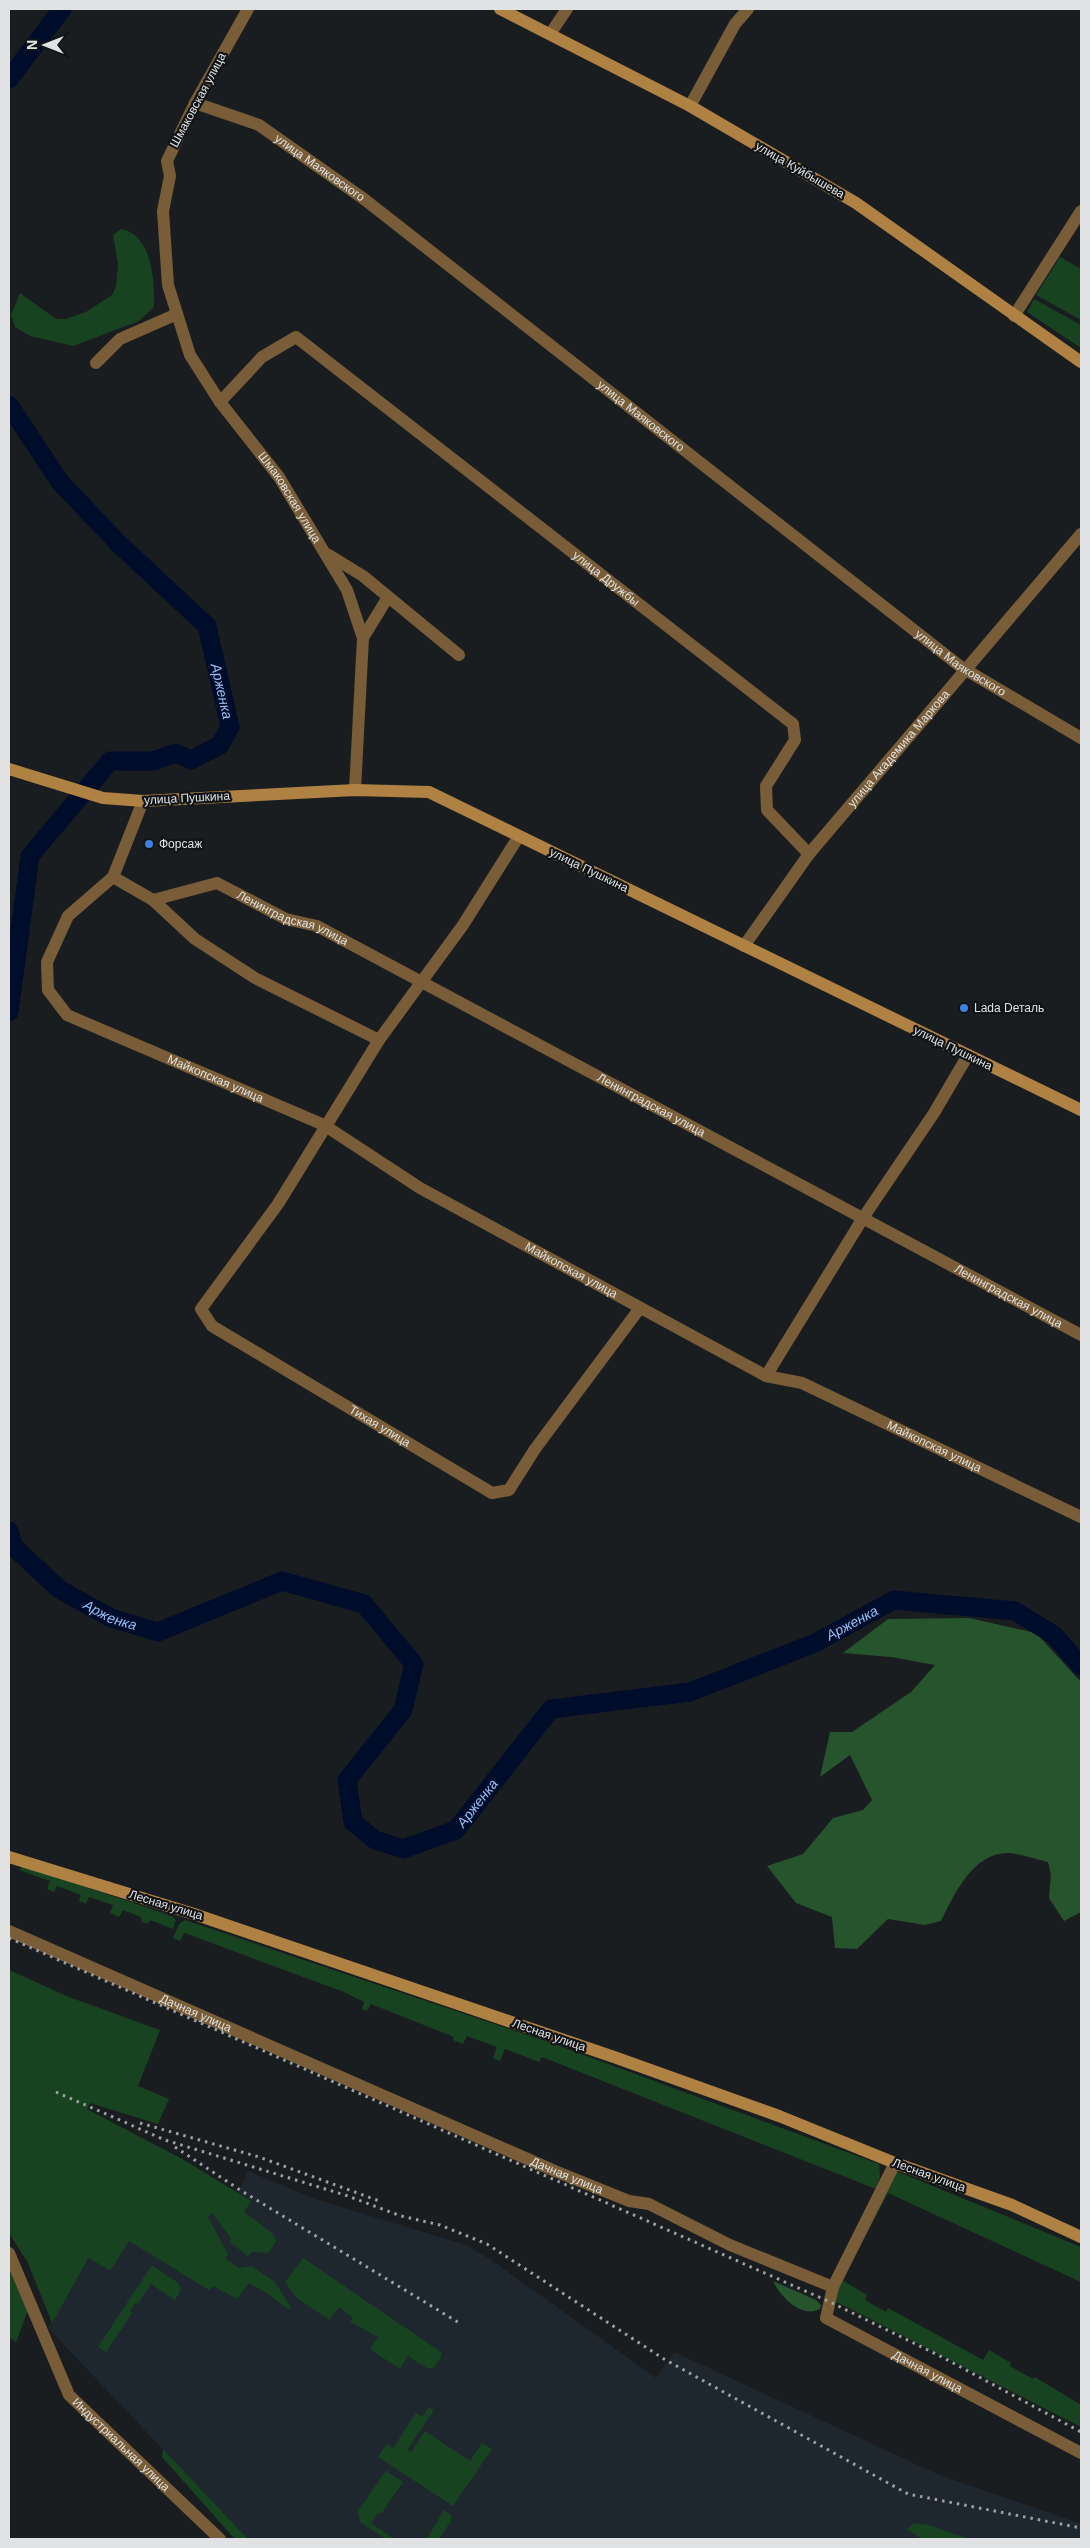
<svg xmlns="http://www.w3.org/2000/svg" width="1090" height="2548" viewBox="0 0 1090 2548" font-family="Arial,sans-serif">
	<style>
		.built { fill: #1f272e }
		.green { fill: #174320 }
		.forest { fill: #25542d }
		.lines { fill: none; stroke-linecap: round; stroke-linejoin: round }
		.river { stroke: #000d2a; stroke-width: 19 }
		.street { stroke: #795d38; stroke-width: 12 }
		.secondary { stroke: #af8243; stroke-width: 12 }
		.rail { stroke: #9fa1a3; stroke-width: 3; stroke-dasharray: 2.5 5; stroke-linecap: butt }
		.shop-dot { fill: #3f7fe0; stroke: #111416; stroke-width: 2 }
		.labels { text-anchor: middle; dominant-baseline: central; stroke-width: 4.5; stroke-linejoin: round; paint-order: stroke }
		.street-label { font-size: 12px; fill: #e0e2e3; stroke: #111416 }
		.poi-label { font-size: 12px; fill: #e0e2e3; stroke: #111416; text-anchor: start }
		.water-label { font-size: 14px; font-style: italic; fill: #98c1f8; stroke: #111416 }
	</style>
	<rect width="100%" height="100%" fill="#1a1d20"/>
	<polygon class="built" points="248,2171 315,2199 466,2245 491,2260 656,2378 674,2352 937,2474 1081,2524 1081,2539 248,2539 48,2328 108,2228 230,2208"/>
	<g class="green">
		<path d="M121 229C152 234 155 282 154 307L139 321 73 346 30 336 15 327 11 315 20 293 56 319H66L86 312 112 295 116 287 118 264 113 235Z"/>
		<polygon points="1060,257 1081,269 1081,320 1036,295"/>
		<polygon points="1034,299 1081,325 1081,348 1027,312"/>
		<polygon points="23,1866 172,1916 176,1920 173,1929 150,1920 148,1924 142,1922 141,1917 123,1910 119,1917 110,1913 113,1905 89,1897 86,1904 79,1901 81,1895 57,1886 54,1892 47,1889 50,1881 19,1870"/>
		<polygon points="185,1920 554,2044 879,2164 880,2177 876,2189 542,2057 539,2062 505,2049 500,2061 493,2058 497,2047 467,2036 463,2044 453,2040 454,2037 371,2004 367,2011 362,2009 364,2002 344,1992 190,1935 184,1933 180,1941 173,1938 179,1924"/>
		<polygon points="9,1970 69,1997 160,2030 138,2086 169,2099 158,2124 90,2103 87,2109 184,2160 251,2201 244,2212 273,2234 276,2241 269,2253 252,2252 248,2256 231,2243 230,2237 212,2213 208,2217 228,2254 225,2258 239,2268 251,2266 275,2282 291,2307 289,2310 268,2294 249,2283 237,2299 213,2286 209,2290 129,2241 110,2271 89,2258 52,2323 28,2263 9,2233"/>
		<polygon points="896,2171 1081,2247 1081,2282 888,2193 842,2280 867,2295 865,2300 886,2312 888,2308 983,2360 989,2350 1011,2363 1010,2366 1033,2379 1035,2377 1081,2405 1081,2427 833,2300 839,2280 893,2172"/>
		<polygon points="303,2258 441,2352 441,2357 434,2368 427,2368 408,2356 400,2369 370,2349 378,2337 350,2322 353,2318 339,2307 329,2320 296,2297 285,2282"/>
		<polygon points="152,2265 178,2283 181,2290 175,2300 151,2284 138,2304 135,2303 130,2311 132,2313 106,2352 98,2347"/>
		<polygon points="9,2267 28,2310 16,2342 9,2337"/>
		<polygon points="429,2407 434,2410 407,2450 411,2452 425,2431 470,2461 482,2443 492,2449 453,2506 378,2457 387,2444 393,2448 416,2413 422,2417"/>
		<polygon points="163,2449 248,2539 235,2539 233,2537 162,2457"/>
		<polygon points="386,2471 403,2482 381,2514 378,2513 371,2523 394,2539 386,2539 360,2522 358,2511"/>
		<polygon points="444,2510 451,2515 451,2521 439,2539 427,2539"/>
		<polygon points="914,2523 929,2525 969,2539 922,2539 907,2529"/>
	</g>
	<g class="forest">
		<path d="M969 1618 1036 1633 1081 1682V1912L1064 1921 1049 1898 1051 1874 1048 1862C1036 1859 1021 1854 1009 1853 973 1852 954 1895 941 1921L925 1925 888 1919 857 1949 835 1948 832 1917 796 1903 767 1866 803 1854 833 1818 863 1810 872 1800 850 1755 820 1777 830 1732H852L911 1692 935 1665 891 1657 843 1653 888 1619Z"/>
		<path d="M773 2281 816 2300 821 2305 820 2309C801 2319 780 2296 773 2281Z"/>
	</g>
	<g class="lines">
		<g class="river">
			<polyline points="9,79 62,9"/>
			<path id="s1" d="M9 405 60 482 119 544 207 626 230 727 220 745 191 760 176 753 153 761H110L30 856 9 1012"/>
			<path id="s2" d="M9 1531 14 1547 59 1589 111 1618 158 1632 282 1581 364 1604 414 1664 403 1710 347 1780 353 1822 375 1840 403 1849 456 1830 551 1709 690 1692 815 1643 894 1600 1015 1611 1054 1635 1081 1666"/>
		</g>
		<g class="street">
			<path id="s3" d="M248 9 195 103 167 161 170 176 163 211 168 285 190 355 220 402 279 477 347 590 363 638 355 790"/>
			<polyline points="550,34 567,9"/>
			<path id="s4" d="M195 103 259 125 364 199 961 667 1081 738"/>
			<polyline points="690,106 735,24 748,9"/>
			<polyline points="1014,316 1081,211"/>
			<polyline points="96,363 120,339 177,314"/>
			<path id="s5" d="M220 402 262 357 296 337 793 724 795 740 766 786 767 810 809 854"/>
			<polyline points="329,555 363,576 459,655"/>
			<polyline points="363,638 388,597"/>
			<polyline points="143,801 113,877 153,900 195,939 255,978 379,1040"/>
			<path id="s6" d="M519 836 463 925 379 1040 278 1204 201 1309 212 1326 492 1493 509 1490 535 1449 640 1308"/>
			<path id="s7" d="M113 877 68 916 47 962 48 990 67 1015 324 1125 420 1188 766 1376 802 1383 1081 1517"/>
			<path id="s8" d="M153 900 217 883 286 919 317 926 1081 1335"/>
			<path id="s9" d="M744 946 809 854 1081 534"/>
			<polyline points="766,1376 863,1218 934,1113 968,1055"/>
			<path id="s10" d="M9 1931 555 2171 629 2201 649 2204 730 2245 833 2287 826 2318 1081 2453"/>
			<path id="s11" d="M9 2253 69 2395 220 2539"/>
			<polyline points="833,2287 895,2163"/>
		</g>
		<g class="secondary">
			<polyline points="500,9 690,106 856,203 1081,362"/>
			<polyline points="9,769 103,798 143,801 355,790 429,792 1081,1110"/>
			<polyline points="9,1857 194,1914 614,2057 779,2116 895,2163 1012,2205 1081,2237"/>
		</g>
		<g class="rail">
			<polyline points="9,1938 830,2302 942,2357 1081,2432"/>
			<polyline points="56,2092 165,2140 345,2195 401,2216 440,2225 487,2244 664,2359 908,2494 1081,2528"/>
			<polyline points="140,2123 259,2157 382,2202"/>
			<polyline points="175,2147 240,2190 461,2324"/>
		</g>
	</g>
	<g class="shop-dot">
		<circle cx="149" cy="844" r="5"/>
		<circle cx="964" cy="1008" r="5"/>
	</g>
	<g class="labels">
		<g class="street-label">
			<text transform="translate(198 100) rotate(-62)">Шмаковская улица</text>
			<text stroke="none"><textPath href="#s4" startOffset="142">улица Маяковского</textPath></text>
			<text transform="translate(800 170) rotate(30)">улица Куйбышева</text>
			<text stroke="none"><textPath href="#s4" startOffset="548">улица Маяковского</textPath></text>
			<text stroke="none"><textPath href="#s3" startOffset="545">Шмаковская улица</textPath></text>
			<text stroke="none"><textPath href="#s5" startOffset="494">улица Дружбы</textPath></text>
			<text stroke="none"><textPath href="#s4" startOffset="952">улица Маяковского</textPath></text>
			<text stroke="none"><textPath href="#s9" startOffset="251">улица Академика Маркова</textPath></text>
			<text transform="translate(187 798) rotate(-3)">улица Пушкина</text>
			<text transform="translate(589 870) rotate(26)">улица Пушкина</text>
			<text stroke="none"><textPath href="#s8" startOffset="150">Ленинградская улица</textPath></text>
			<text transform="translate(953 1048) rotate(26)">улица Пушкина</text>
			<text stroke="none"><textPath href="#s7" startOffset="331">Майкопская улица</textPath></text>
			<text stroke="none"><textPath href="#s8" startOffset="555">Ленинградская улица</textPath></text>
			<text stroke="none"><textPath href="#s7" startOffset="736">Майкопская улица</textPath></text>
			<text stroke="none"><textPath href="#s8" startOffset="960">Ленинградская улица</textPath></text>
			<text stroke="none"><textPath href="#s6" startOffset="786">Тихая улица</textPath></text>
			<text stroke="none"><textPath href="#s7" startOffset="1141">Майкопская улица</textPath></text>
			<text transform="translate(166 1905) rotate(17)">Лесная улица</text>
			<text stroke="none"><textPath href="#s10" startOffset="204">Дачная улица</textPath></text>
			<text transform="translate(549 2035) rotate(19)">Лесная улица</text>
			<text stroke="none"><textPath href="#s10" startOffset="609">Дачная улица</textPath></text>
			<text transform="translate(929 2175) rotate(20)">Лесная улица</text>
			<text stroke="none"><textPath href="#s10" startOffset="1045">Дачная улица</textPath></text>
			<text stroke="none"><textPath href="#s11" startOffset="226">Индустриальная улица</textPath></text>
		</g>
		<g class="poi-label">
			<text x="159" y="844">Форсаж</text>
			<text x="974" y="1008">Lada Dеталь</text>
		</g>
		<g class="water-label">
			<text stroke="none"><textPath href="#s1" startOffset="365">Арженка</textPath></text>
			<text stroke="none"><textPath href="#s2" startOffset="136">Арженка</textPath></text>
			<text stroke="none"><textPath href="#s2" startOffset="1248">Арженка</textPath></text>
			<text stroke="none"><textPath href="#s2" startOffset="812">Арженка</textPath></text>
		</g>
	</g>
	<rect width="1090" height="2548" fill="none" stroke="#e0e2e3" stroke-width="20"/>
	<g transform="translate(45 45) rotate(270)" stroke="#111416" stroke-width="4" paint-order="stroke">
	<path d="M0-4L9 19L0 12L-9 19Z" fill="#e0e2e3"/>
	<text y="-8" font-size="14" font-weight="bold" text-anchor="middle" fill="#e0e2e3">N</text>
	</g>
</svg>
